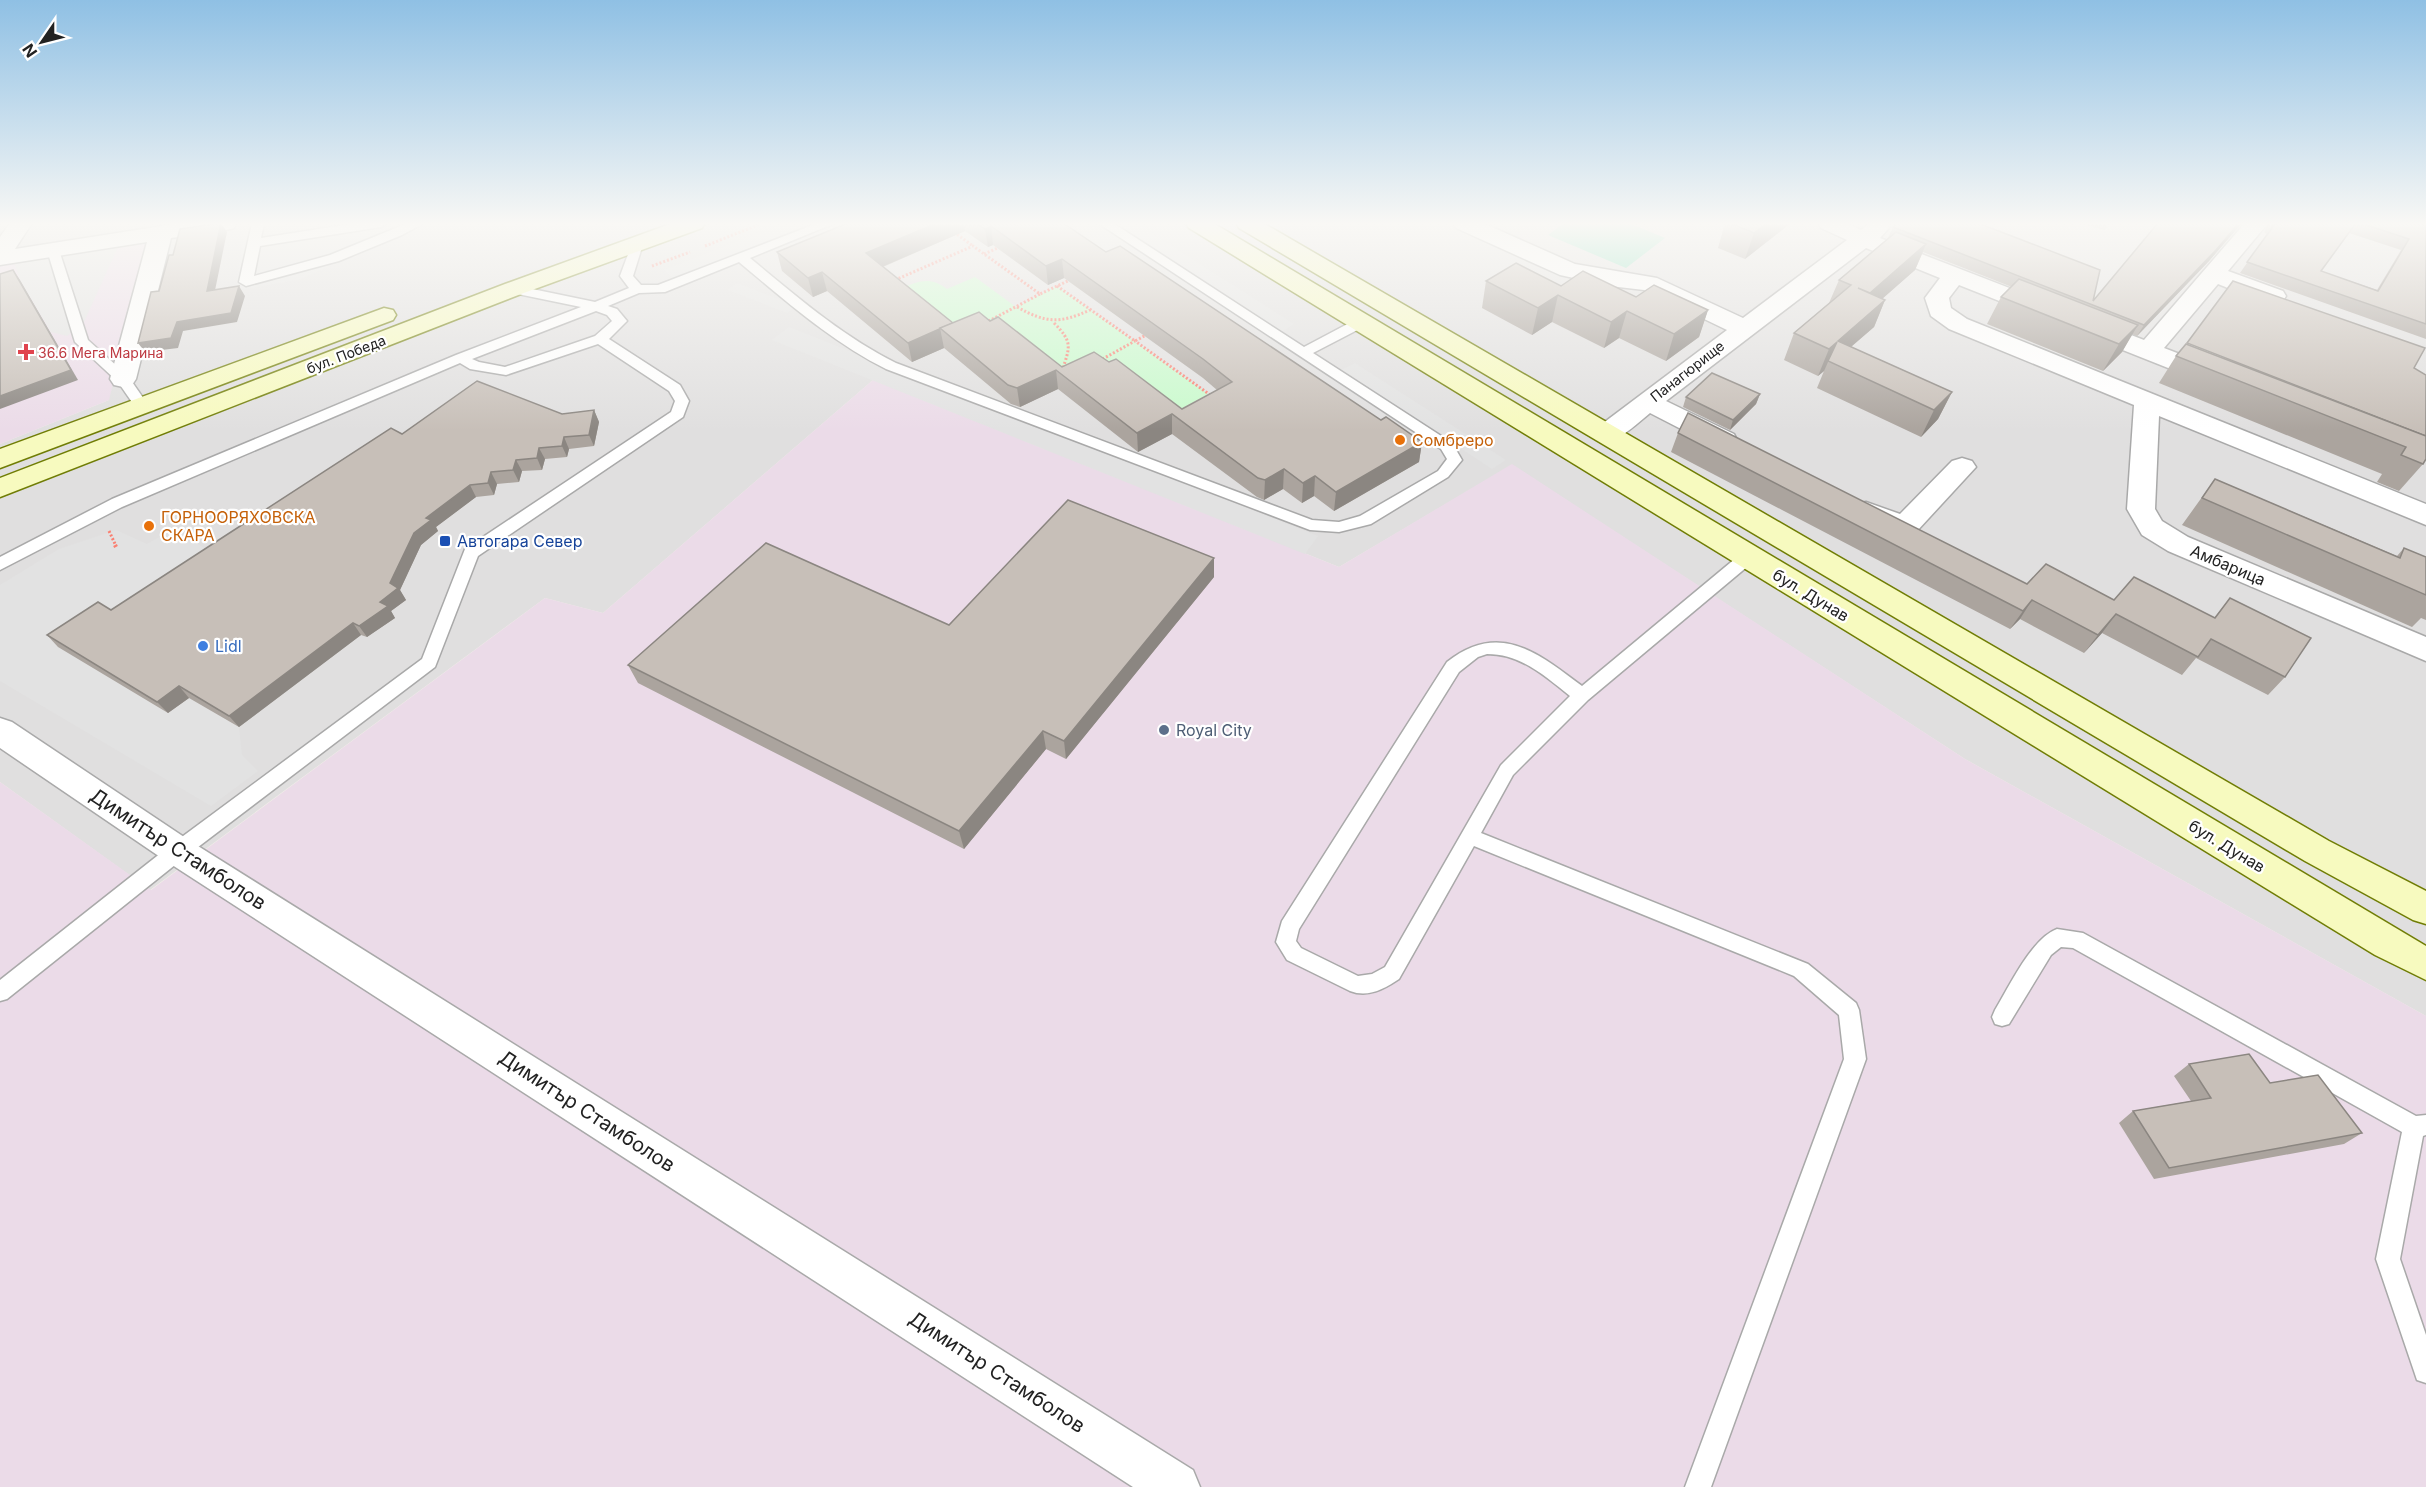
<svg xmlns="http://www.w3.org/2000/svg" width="2426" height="1487" viewBox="0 0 2426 1487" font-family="Inter,sans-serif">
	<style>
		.residential { fill: #e0dfdf }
		.industrial { fill: #ebdbe8 }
		.park { fill: #c8facc }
		.pitch { fill: #88e0be }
		.parking { fill: #e2e2e2 }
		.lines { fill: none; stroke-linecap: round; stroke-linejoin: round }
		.service-casing { stroke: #a9a9a9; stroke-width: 3 }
		.minor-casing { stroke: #a9a9a9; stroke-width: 3 }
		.secondary-casing { stroke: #707d05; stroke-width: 3 }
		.path-far1 { stroke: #fa8072; stroke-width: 3; stroke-dasharray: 2 2; stroke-linecap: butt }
		.path { stroke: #fa8072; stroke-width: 4; stroke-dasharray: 3 3; stroke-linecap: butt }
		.service { fill: #fff; fill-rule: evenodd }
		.minor { fill: #fff; fill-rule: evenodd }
		.secondary { fill: #f7fabf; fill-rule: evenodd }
		.wall { fill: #aba49e; fill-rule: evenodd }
		.shaded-wall { fill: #8b8681 }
		.building { fill: #c7bfb8; stroke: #8b8681; stroke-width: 1.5 }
		.health-dot { fill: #e0444e; stroke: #fff; stroke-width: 2 }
		.food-dot { fill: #e8710a; stroke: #fff; stroke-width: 2 }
		.transit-dot { fill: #1a4fb4; stroke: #fff; stroke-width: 2 }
		.shop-dot { fill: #3f7fe0; stroke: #fff; stroke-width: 2 }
		.service-dot { fill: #5c6f8a; stroke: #fff; stroke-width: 2 }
		.labels { text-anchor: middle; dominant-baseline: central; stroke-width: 4.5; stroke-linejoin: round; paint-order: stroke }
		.far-health-label { font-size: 14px; fill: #be3a42; stroke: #fff; text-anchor: start }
		.far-street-label { font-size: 14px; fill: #222; stroke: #fff }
		.food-label { font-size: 16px; fill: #c56008; stroke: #fff; text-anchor: start }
		.transit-label { font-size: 16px; fill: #164399; stroke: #fff; text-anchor: start }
		.street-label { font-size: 16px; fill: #222; stroke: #fff }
		.shop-label { font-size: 16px; fill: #366cbe; stroke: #fff; text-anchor: start }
		.service-label { font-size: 16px; fill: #4e5e75; stroke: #fff; text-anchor: start }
		.near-street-label { font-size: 20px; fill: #222; stroke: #fff }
	</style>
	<rect width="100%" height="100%" fill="#f2efe9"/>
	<polygon class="residential" points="0,223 2426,223 2426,1016 1965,759 1512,465 1339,567 873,380 603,613 545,598 150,890 0,782 0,444 109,400 0,253"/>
	<g class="industrial">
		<polygon points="150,230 109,400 0,444 0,253"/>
		<polygon points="873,380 1339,567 1512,464 1965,759 2426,1016 2426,1487 0,1487 0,782 151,890 545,598 603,613"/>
	</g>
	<path class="park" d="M975 277 1016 307 1057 286 1208 394 1174 413 1069 377 993 319 959 334 900 289C919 281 930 276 947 289Z"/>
	<polygon class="pitch" points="1564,223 1629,223 1665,238 1626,268 1548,235"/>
	<g class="parking">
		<polygon points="311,223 421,223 301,279 235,291 244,233"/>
		<polygon points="785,223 814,223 673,278 664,270"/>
		<polygon points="1113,223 1135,223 1294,324 1281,332"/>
		<polygon points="118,247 84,322 67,336 51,332 20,280 14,263"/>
		<polygon points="737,283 796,306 787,313 728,290"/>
		<polygon points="789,327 1318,536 1305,554 772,340"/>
		<polygon points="1355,363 1506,460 1492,469 1341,370"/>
		<polygon points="173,529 206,549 167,713 189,698 239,727 242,755 258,771 211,806 0,681 0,585 59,549 116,530 147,544"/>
	</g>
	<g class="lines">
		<defs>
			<g id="service">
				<polygon points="252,223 264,223 261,238 357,223 387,223 381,227 260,246 254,276 330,255 408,223 424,223 402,235 339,261 246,286 239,282"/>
				<path d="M818 223H835L750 258C796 296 842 336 896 363L1312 520 1339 522 1360 516 1438 471 1447 459 1441 449 1098 223H1113L1304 347 1355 320H1365L1367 323 1365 326 1313 353 1452 443 1462 460 1448 477 1371 524 1339 532 1310 530 886 369C832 342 786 301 739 262L665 292 639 293 608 306 617 309 627 321 609 339 680 385 689 401 683 417 478 556 435 667 185 857 7 999 0 1001V980L171 845 422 659 465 549 671 412 675 401 669 391 598 344 506 375 470 369 460 363 122 507 0 570V557L112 499 456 355 581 307 508 292 506 289 508 286 513 285 595 302 629 288 620 276 633 241H641L643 244 633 276 641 285H658ZM596 311 607 315 612 321 595 336 505 367 479 362 472 359Z"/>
				<polygon points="53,246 59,250 88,340 128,376 148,405 146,408 136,408 118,382 75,342 47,250"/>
				<path d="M1748 551 1754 553 1756 557 1754 561 1588 700 1513 775 1481 833 1808 964 1856 1003 1859 1010 1866 1059 1711 1487H1685L1844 1059 1839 1015 1794 976 1474 846 1399 979C1384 989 1368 998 1350 991L1287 960 1276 942 1282 921 1447 662C1499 621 1537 652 1582 686L1742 553ZM1487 654C1521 654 1545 676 1570 696L1501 765 1385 967 1372 974 1358 976 1301 948 1296 941 1299 929 1459 672 1478 657Z"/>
				<path d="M2057 929 2083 933 2416 1116 2426 1115V1135L2423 1136 2400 1259 2426 1335V1383L2417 1380 2414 1371 2376 1259 2402 1132 2073 948 2061 947 2051 955 2009 1024 2002 1026 1995 1024 1992 1017 1995 1010C2009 987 2031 939 2057 929Z"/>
			</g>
			<g id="minor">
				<polygon points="10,223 32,223 15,249 181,223 237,223 234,228 226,230 171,238 136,379 132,385 123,387 114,385 110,379 147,242 0,265 0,237"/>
				<path d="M1453 223H1483L1575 264 1657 278 1743 318 1847 240 1821 228 1818 223H1847L1861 230 1870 223H1886L1889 228 1880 238 2144 340 2245 223H2268L2228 271 2283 291 2286 296 2283 301C2263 306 2237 291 2218 284L2164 348 2224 371 2228 377 2224 383 2215 385 2206 383 1959 285 1949 298 1951 308 1967 319 2426 504V525L2159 416 2155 509 2162 521 2188 537 2426 637V661L2168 551 2142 535 2127 509 2134 405 1949 329 1931 316 1925 298 1940 278 1866 248 1666 401 1734 434 1737 440 1734 446 1724 449 1714 446 1650 413C1634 426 1618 444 1598 439L1594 433 1598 427 1727 330 1644 290 1610 286 1560 275 1456 228Z"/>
				<path d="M1962 458 1972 461 1976 467 1917 531C1896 537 1864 531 1852 511L1856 504 1866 502 1900 514 1952 461Z"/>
				<polygon points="0,718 12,722 190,841 1193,1470 1200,1487 1133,1487 166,861 0,748"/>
			</g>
			<g id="secondary">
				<polygon points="673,223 705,223 702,228 521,294 0,497 0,478 505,284"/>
				<polygon points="1186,223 1213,223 2426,946 2426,980 2375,955 1189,228"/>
				<polygon points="1236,223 1263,223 2329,841 2426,891 2426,924 2413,920 2305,861 1239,228"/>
				<polygon points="384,308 393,310 396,315 393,320 0,468 0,449"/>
			</g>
		</defs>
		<use href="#service" class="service-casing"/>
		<use href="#minor" class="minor-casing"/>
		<use href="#secondary" class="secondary-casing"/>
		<g class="path-far1">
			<polyline points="954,232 973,246"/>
			<polyline points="705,246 763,223"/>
			<polyline points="984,254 1000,247"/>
			<polyline points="652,266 690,252"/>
			<polyline points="895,280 973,246 1040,294 1072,279"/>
			<polyline points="1057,286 1135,341 1148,334"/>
			<path d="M1017 307C1046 323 1059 324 1090 310"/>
			<polyline points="985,323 1040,294"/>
			<path d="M1054 323C1073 342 1070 347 1062 371"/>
			<polyline points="1099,361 1135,341 1213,397"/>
			<polyline points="109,531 116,546"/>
		</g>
		<polyline class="path" points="115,545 116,547"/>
		<use href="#service" class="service"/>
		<use href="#minor" class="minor"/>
		<use href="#secondary" class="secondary"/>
	</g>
	<g class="wall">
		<path d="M848 223H1063L1106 252 1381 420 1422 442 1419 462 1334 511 1314 496 1302 503 1283 489 1264 500 1257 497 1172 434 1138 452 1058 389 1020 407 1011 404 944 348 912 362 827 291 813 297 782 271 777 252ZM965 231 988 247 993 245 1048 285 1064 278 1203 378 1217 390 1182 409 1109 362 1062 367 990 321 953 323 883 267Z"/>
		<polygon points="1725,223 1791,223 1745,259 1718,248"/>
		<polygon points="2076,223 2109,223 2105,230"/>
		<polygon points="2158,223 2242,223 2209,261 2137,336 2132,334 2122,352 2103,371 1987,324 2001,297 2012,287 1923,252 1915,270 1882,299 1885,300 1874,327 1851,347 1952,392 1938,419 1921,437 1817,388 1824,371 1818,376 1784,360 1794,333 1829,303 1839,280 1888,238 1893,227 2093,301"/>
		<path d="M2269 223H2426V339L2240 273 2267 234 2264 232ZM2349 233 2401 250 2377 290 2321 271Z"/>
		<polygon points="1486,281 1561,286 1636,297 1708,310 1699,337 1666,361 1619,338 1604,348 1552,322 1532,335 1482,308"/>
		<polygon points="2176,356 2414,368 2423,464 2399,491 2377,482 2382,474 2159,383"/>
		<polygon points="1760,394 1756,404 1730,430 1683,407 1686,397"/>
		<polygon points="594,410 599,422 594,446 569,449 567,457 545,459 542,470 522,471 519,482 497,484 494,495 476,497 436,527 438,531 421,545 400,590 406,600 391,611 395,618 367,637 361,635 239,727 189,698 168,713 58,647 47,635 111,610 402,434"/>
		<polygon points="1678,433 2027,584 2214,618 2230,598 2285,677 2268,695 2196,658 2182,675 2102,633 2084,653 2020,619 2010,629 1671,452"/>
		<polygon points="2215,479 2397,556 2404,548 2426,557 2426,620 2421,618 2412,627 2182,525"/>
		<polygon points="1214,577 1066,759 1046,749 964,849 638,683 628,665 949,625"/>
		<polygon points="2189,1064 2270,1083 2362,1133 2344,1144 2154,1179 2119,1123 2133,1111 2191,1101 2174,1076"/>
	</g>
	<g class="shaded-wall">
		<polygon points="221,223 227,232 213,300 207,291"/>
		<polygon points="937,223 964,223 965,231 870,272 866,253"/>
		<polygon points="1767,223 1791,223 1745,259 1754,233"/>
		<polygon points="2239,223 2242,223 2209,261 2137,336 2144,325"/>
		<polygon points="991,226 993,245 988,247 985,229"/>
		<polygon points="1926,244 1915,270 1858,320 1870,293"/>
		<polygon points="1062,259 1064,278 1048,285 1046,266"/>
		<polygon points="13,270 20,280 78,380 0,409 0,396"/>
		<polygon points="822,272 827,291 813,297 808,278"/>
		<polygon points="239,286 245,296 237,322 183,331 178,348 145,352 138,343"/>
		<polygon points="1558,295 1552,322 1532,335 1538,308"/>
		<polygon points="1885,300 1874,327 1832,363 1838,341"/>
		<polygon points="1708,310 1699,337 1666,361 1674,334"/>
		<polygon points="1627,311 1619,338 1604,348 1611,322"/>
		<polygon points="2138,325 2122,352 2103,371 2119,344"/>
		<polygon points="940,328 944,348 912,362 908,343"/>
		<polygon points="1837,342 1824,371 1818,376 1829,349"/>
		<polygon points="1056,370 1058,389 1020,407 1017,388"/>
		<polygon points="1952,392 1938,419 1921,437 1934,410"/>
		<polygon points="1760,394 1756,404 1730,430 1733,420"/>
		<polygon points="594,410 599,422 594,446 589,435"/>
		<polygon points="1172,414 1172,434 1138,452 1137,433"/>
		<polygon points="564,437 569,449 567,457 562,446"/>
		<polygon points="1422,442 1419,462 1334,511 1336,492"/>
		<polygon points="539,448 545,459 542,470 537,458"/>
		<polygon points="516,460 522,471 519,482 513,470"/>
		<polygon points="1284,469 1283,489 1264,500 1265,480"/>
		<polygon points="491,472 497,484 494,495 488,483"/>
		<polygon points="1315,476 1314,496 1302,503 1303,483"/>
		<polygon points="470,485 476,497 436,527 438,531 421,545 400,590 406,600 391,611 395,618 367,637 359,626 380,602 414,533 426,518"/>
		<polygon points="1214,558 1214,577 1066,759 1064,741"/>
		<polygon points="2032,600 2020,619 2010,629 2023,611"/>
		<polygon points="2116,614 2102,633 2084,653 2098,635"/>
		<polygon points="353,623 361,635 239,727 229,716"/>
		<polygon points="179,686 189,698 168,713 157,702"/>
		<polygon points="1043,731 1046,749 964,849 959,831"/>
	</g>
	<g class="building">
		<polygon points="221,223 207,291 239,286 231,313 177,322 171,338 138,343 151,292 159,291 169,255 173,255 180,229"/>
		<polygon points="848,223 937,223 866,253 953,323 908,343 822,272 808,278 777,252"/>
		<polygon points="977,223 1063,223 1106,252 1120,246 1381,420 1386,417 1422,442 1336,492 1315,476 1303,483 1284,469 1265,480 1258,478 1172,414 1137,433 1056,370 1017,388 1008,385 940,328 979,312 990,321 998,317 1062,367 1094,352 1109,362 1116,359 1182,409 1232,382 1203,359 1062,259 1046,266 991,226 985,229"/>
		<polygon points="1730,223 1767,223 1754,233"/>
		<polygon points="1898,223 1978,223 2100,270 2093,301 2158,223 2239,223 2216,250 2144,325 1893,227"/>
		<polygon points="2274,223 2356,223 2321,271 2378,291 2409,239 2360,223 2426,223 2426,324 2247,262 2275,224"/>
		<polygon points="1896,232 1926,244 1870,293 1858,288 1885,300 1838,341 1952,392 1934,410 1828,361 1837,342 1829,349 1794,333 1851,285 1839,280"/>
		<polygon points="1516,263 1561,286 1583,271 1636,297 1654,285 1708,310 1674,334 1627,311 1611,322 1558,295 1538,308 1486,281"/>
		<polygon points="13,270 71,370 0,396 0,274"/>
		<polygon points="2019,279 2138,325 2119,344 2001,297"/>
		<polygon points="2233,281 2425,348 2414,368 2426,375 2426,436 2187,343"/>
		<polygon points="2186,344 2426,436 2426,459 2423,464 2401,455 2406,447 2176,356"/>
		<polygon points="1712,373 1760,394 1733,420 1686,397"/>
		<polygon points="477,381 562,414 594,410 589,435 564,437 562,446 539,448 537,458 516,460 513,470 491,472 488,483 470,485 426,518 431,520 414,533 390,583 398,588 380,602 388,606 359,626 353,623 229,716 179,686 157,702 47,635 98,602 111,610 391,428 402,434"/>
		<polygon points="1688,413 2027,584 2046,564 2114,600 2134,577 2215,618 2230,598 2311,638 2285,677 2211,639 2198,657 2116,614 2098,635 2032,600 2023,611 1678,433"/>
		<polygon points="2215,479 2400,558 2404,548 2426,557 2426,595 2202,498"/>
		<polygon points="1068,500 1214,558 1064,741 1043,731 959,831 628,665 766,543 949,625"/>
		<polygon points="2249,1054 2270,1083 2318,1075 2362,1133 2169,1168 2133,1111 2211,1098 2189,1064"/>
	</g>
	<linearGradient id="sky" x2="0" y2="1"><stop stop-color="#8fc0e4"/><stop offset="0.52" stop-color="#f9f8f5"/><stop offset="1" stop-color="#f9f8f5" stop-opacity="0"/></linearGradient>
	<rect width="2426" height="431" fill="url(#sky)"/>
	<path class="health-dot" d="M23 343h6v6h6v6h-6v6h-6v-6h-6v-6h6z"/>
	<g class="food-dot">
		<circle cx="1400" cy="440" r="6"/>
		<circle cx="149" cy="526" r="6"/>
	</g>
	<rect class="transit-dot" x="439" y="535" width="12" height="12" rx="3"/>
	<circle class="shop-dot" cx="203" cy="646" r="6"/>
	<circle class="service-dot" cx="1164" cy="730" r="6"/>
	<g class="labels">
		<g class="far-health-label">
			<text x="38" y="352">36.6 Мега Марина</text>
		</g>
		<g class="far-street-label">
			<text transform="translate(346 354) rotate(-21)">бул. Победа</text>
			<text transform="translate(1687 371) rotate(-38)">Панагюрище</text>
		</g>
		<g class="food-label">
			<text x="1412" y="440">Сомбреро</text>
			<text x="161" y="517">ГОРНООРЯХОВСКА<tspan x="161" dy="18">СКАРА</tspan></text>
		</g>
		<g class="transit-label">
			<text x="457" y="541">Автогара Север</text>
		</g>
		<g class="street-label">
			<text transform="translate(2228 565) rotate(23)">Амбарица</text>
			<text transform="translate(1811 595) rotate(31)">бул. Дунав</text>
			<text transform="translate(2227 846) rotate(31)">бул. Дунав</text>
		</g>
		<g class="shop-label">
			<text x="215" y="646">Lidl</text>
		</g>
		<g class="service-label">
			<text x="1176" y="730">Royal City</text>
		</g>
		<g class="near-street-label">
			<text transform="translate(178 849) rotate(33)">Димитър Стамболов</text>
			<text transform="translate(587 1111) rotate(33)">Димитър Стамболов</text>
			<text transform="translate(997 1372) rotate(33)">Димитър Стамболов</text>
		</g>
	</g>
	<g transform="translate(42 42) rotate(235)" stroke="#ffffff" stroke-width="4.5" paint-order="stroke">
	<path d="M0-4.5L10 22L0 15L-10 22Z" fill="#222222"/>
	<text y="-9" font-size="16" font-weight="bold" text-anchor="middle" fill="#222222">N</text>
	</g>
</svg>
